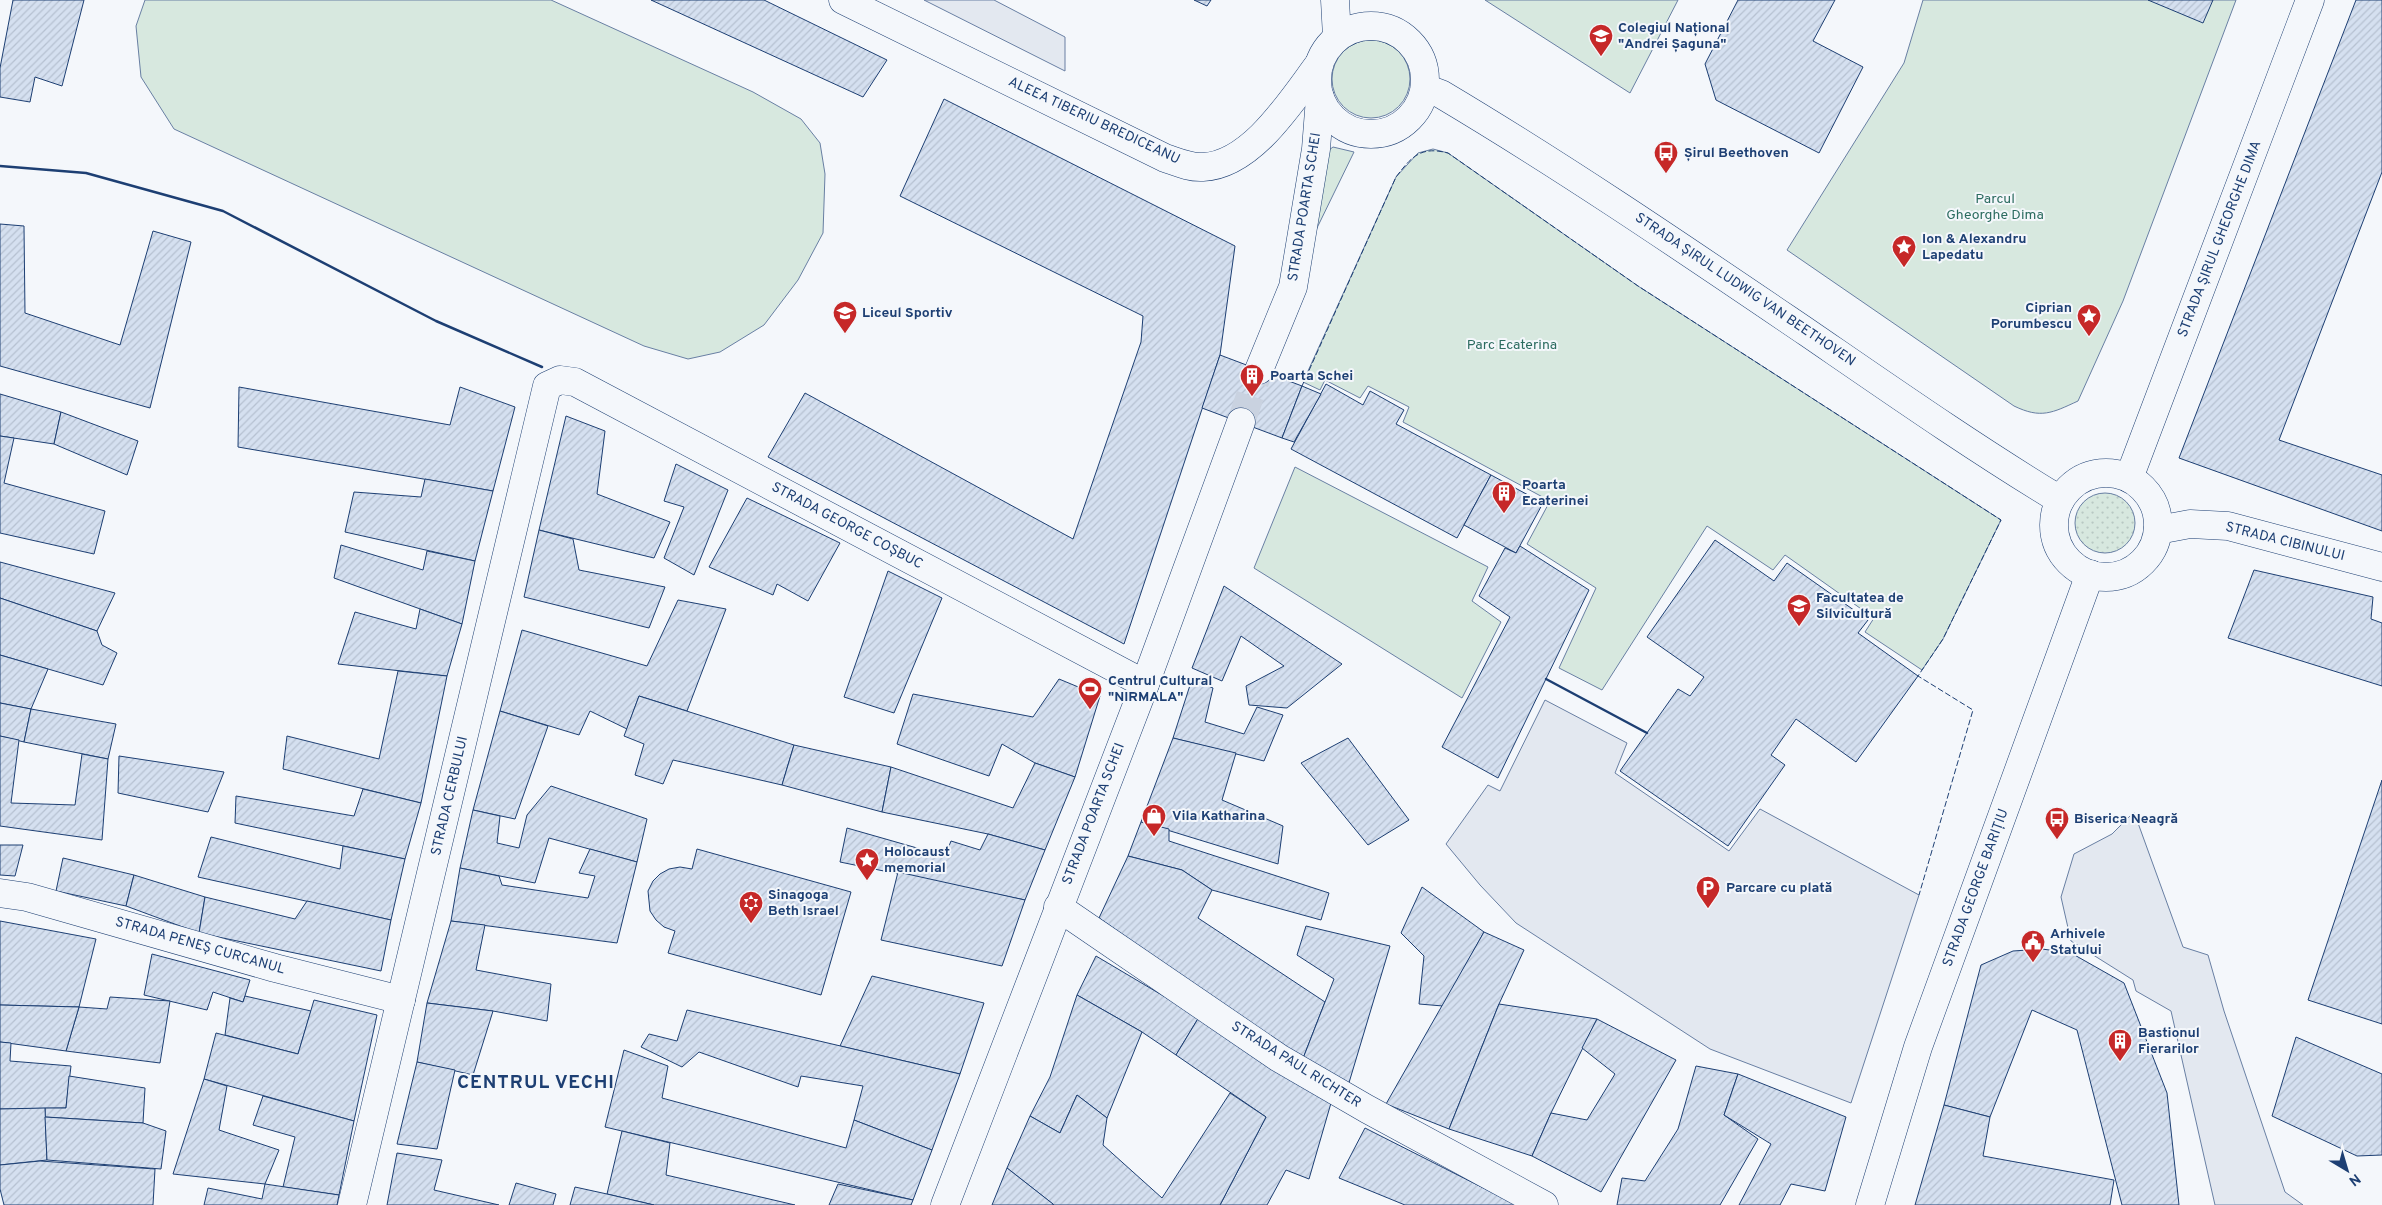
<svg xmlns="http://www.w3.org/2000/svg" width="2382" height="1205" viewBox="0 0 2382 1205" font-family="Overpass,sans-serif">
	<style>
		.grass { fill: url(#grass-dots); stroke: #687fa3 }
		.green { fill: #d7e8df; stroke: #687fa3 }
		.parking { fill: #e3e8f0; stroke: #687fa3 }
		.building { fill: url(#building-hatch); stroke: #1d3f73 }
		.lines { fill: none; stroke-linecap: round; stroke-linejoin: round }
		.tertiary-tunnel { stroke: #c9d2e0; stroke-width: 28; stroke-dasharray: 28 14; stroke-linecap: butt }
		.pedestrian-casing { stroke: #1d3f73; stroke-width: 29 }
		.minor-casing { stroke: #1d3f73; stroke-width: 29 }
		.tertiary-casing { stroke: #1d3f73; stroke-width: 29 }
		.pedestrian { stroke: #f4f7fb; stroke-width: 28 }
		.minor { stroke: #f4f7fb; stroke-width: 28 }
		.tertiary { stroke: #f4f7fb; stroke-width: 28 }
		.fence { stroke: #1d3f73; stroke-width: 1; stroke-dasharray: 6 2.5; stroke-linecap: butt }
		.wall { stroke: #1d3f73; stroke-width: 2.5 }
		.labels { text-anchor: middle; dominant-baseline: central; stroke-width: 4; stroke-linejoin: round; paint-order: stroke }
		.poi-label { font-size: 14px; font-weight: bold; fill: #1d3f73; stroke: #f4f7fb; text-anchor: start }
		.street-label { font-size: 14px; fill: #1d3f73; stroke: #f4f7fb }
		.park-label { font-size: 14px; fill: #2c6c60; stroke: #f4f7fb }
		.district-label { font-size: 19px; font-weight: bold; letter-spacing: 1px; fill: #1d3f73; stroke: #f4f7fb }
	</style>
	<defs>
		<pattern id="grass-dots" width="8" height="8" patternUnits="userSpaceOnUse" patternTransform="scale(1.25)"><rect width="8" height="8" fill="#d7e8df"/><path d="M2 2h.1M6 6h.1" fill="none" stroke="#b8c8c3" stroke-width="1.8" stroke-linecap="round"/></pattern>
		<pattern id="building-hatch" width="6" height="6" patternUnits="userSpaceOnUse" patternTransform="scale(1.25)"><rect width="6" height="6" fill="#d5e0f0"/><path d="M-1 1l2-2M0 6l6-6M5 7l2-2" fill="none" stroke="#b6c1d1"/></pattern>
	</defs>
	<rect width="100%" height="100%" fill="#f4f7fb"/>
	<circle class="grass" cx="2105" cy="523" r="30"/>
	<g class="green">
		<polygon points="145,0 551,0 753,92 801,119 820,143 825,174 823,233 798,280 764,325 720,352 688,359 644,346 174,129 141,77 136,26"/>
		<polygon points="1485,0 1678,0 1630,93"/>
		<path d="M1923 0H2236L2123 301 2078 401C2052 413 2041 419 2014 406L1787 250 1904 63Z"/>
		<circle cx="1371" cy="79" r="39"/>
		<polygon points="1333,147 1354,152 1316,230 1327,160 1329,150"/>
		<polygon points="1433,149 1448,153 1638,286 2001,520 1943,639 1922,670 1865,632 1874,618 1785,555 1773,570 1707,526 1602,690 1559,668 1596,588 1527,544 1550,501 1403,422 1409,407 1368,386 1360,398 1325,380 1320,390 1303,382 1396,177 1418,153"/>
		<polygon points="1295,467 1488,567 1472,601 1501,622 1462,698 1254,568"/>
	</g>
	<g class="parking">
		<polygon points="924,0 994,0 1065,37 1065,71"/>
		<polygon points="1545,700 1627,743 1615,773 1729,851 1760,809 1919,895 1851,1103 1710,1049 1516,923 1480,885 1446,844 1488,785 1500,791"/>
		<polygon points="2134,812 2183,947 2208,955 2224,1011 2285,1192 2303,1205 2215,1205 2171,1011 2136,991 2133,980 2071,941 2061,897 2074,854 2112,834"/>
	</g>
	<g class="building">
		<polygon points="13,0 84,0 62,86 35,77 30,102 0,97 0,68"/>
		<polygon points="651,0 764,0 887,60 863,97"/>
		<polygon points="1194,0 1211,0 1207,6"/>
		<polygon points="1738,0 1835,0 1813,41 1863,67 1819,153 1716,100 1705,64"/>
		<polygon points="2148,0 2213,0 2203,23"/>
		<polygon points="2356,0 2382,0 2382,172 2279,440 2382,475 2382,531 2179,458"/>
		<polygon points="944,99 1235,246 1220,355 1124,644 768,457 805,393 1073,539 1141,342 1143,316 900,196"/>
		<polygon points="0,224 24,226 25,313 120,345 153,231 191,242 150,408 0,366"/>
		<polygon points="1220,355 1302,386 1282,438 1202,408"/>
		<polygon points="1326,384 1363,405 1370,391 1404,410 1396,424 1491,475 1457,538 1291,449"/>
		<polygon points="1302,386 1321,394 1294,442 1282,438"/>
		<polygon points="239,387 450,425 460,387 515,407 493,491 238,447"/>
		<polygon points="0,394 61,412 54,444 0,436"/>
		<polygon points="61,412 138,441 127,475 54,444"/>
		<polygon points="566,416 605,431 597,494 670,522 654,558 539,530"/>
		<polygon points="0,436 14,438 4,483 105,511 94,554 0,533"/>
		<polygon points="676,464 728,490 694,575 664,558 684,507 664,501"/>
		<polygon points="1491,475 1543,503 1516,553 1464,525"/>
		<polygon points="425,479 493,491 475,561 345,532 354,492 421,497"/>
		<polygon points="747,498 840,543 808,601 777,584 773,595 709,567"/>
		<polygon points="539,530 573,539 579,570 665,587 649,628 524,597"/>
		<polygon points="1715,540 1774,581 1787,563 1868,620 1858,633 1918,676 1856,762 1796,719 1771,755 1785,765 1728,846 1620,771 1678,689 1690,696 1704,677 1647,637"/>
		<polygon points="341,545 423,570 427,551 475,561 462,624 334,578"/>
		<polygon points="1520,546 1589,590 1498,778 1442,747 1510,617 1479,596 1505,548 1516,553"/>
		<polygon points="0,562 115,593 97,631 0,598"/>
		<polygon points="2254,570 2373,597 2371,619 2382,623 2382,686 2228,638"/>
		<polygon points="888,571 942,598 894,713 844,697"/>
		<polygon points="1224,586 1342,664 1287,708 1249,705 1246,686 1284,666 1241,636 1222,681 1192,668"/>
		<polygon points="0,598 97,631 102,645 117,653 103,685 0,655"/>
		<polygon points="678,600 726,609 687,711 639,696 627,729 590,711 579,735 500,711 522,630 647,666"/>
		<polygon points="420,609 462,624 447,676 338,664 355,612 416,629"/>
		<polygon points="0,655 48,669 31,709 0,703"/>
		<polygon points="398,671 447,676 421,803 283,769 287,736 379,759"/>
		<polygon points="1059,679 1100,696 1075,777 1035,763 1002,744 989,776 897,744 913,694 1033,717"/>
		<polygon points="1192,679 1213,688 1205,722 1244,734 1257,707 1283,715 1264,761 1173,738"/>
		<polygon points="639,696 794,745 782,785 673,760 663,784 635,775 644,744 624,736"/>
		<polygon points="0,703 31,709 24,742 0,736"/>
		<polygon points="31,709 116,724 108,759 24,742"/>
		<polygon points="500,711 548,726 515,819 473,810"/>
		<polygon points="0,736 19,740 11,803 75,805 82,754 108,759 102,840 0,826"/>
		<polygon points="1173,738 1236,753 1222,800 1283,826 1278,864 1141,822"/>
		<polygon points="1348,738 1409,820 1368,845 1301,763"/>
		<polygon points="794,745 891,767 882,812 782,785"/>
		<polygon points="119,756 224,772 208,812 118,793"/>
		<polygon points="1035,763 1075,777 1045,850 988,834 882,812 891,767 1013,808"/>
		<polygon points="2382,780 2382,1024 2308,1000"/>
		<polygon points="551,786 647,819 637,862 549,838 535,883 460,868 473,810 500,816 497,843 519,848 527,815"/>
		<polygon points="363,789 421,803 405,859 235,823 236,796 354,816"/>
		<polygon points="1141,822 1169,829 1169,841 1329,893 1321,920 1212,890 1182,870 1128,856"/>
		<polygon points="847,828 945,856 951,841 980,850 988,834 1045,850 1025,900 840,862"/>
		<polygon points="211,837 340,869 343,846 405,859 391,920 198,877"/>
		<polygon points="0,845 23,845 15,876 0,875"/>
		<polygon points="590,849 637,862 617,943 451,921 460,868 499,876 502,885 588,898 595,876 579,873"/>
		<polygon points="697,849 851,892 821,995 668,953 675,931 664,927 656,920 650,911 648,891 653,881 660,874 669,869 680,867 692,869"/>
		<polygon points="1128,856 1182,870 1212,890 1198,918 1325,1002 1302,1061 1099,918"/>
		<polygon points="63,858 134,875 126,906 56,891"/>
		<polygon points="898,872 1025,900 1002,966 881,940"/>
		<polygon points="134,875 205,897 199,933 126,906"/>
		<polygon points="1422,887 1484,932 1443,1006 1419,1004 1424,956 1401,933"/>
		<polygon points="205,897 295,919 307,901 391,920 381,971 199,933"/>
		<polygon points="0,921 96,939 79,1007 0,1005"/>
		<polygon points="451,921 485,925 476,970 551,984 547,1021 493,1011 427,1003"/>
		<polygon points="1306,926 1390,946 1348,1086 1302,1061 1334,979 1297,955"/>
		<polygon points="1484,932 1524,950 1499,1004 1449,1129 1386,1104"/>
		<polygon points="2042,949 2071,953 2124,983 2167,1093 2179,1205 2122,1205 2077,1030 2032,1010 1990,1117 1944,1105 1981,965 2013,951"/>
		<polygon points="152,954 250,980 243,1002 213,992 207,1010 144,995"/>
		<polygon points="1096,956 1199,1017 1176,1055 1142,1032 1077,995"/>
		<polygon points="872,976 984,1003 960,1074 840,1046"/>
		<polygon points="1077,995 1142,1032 1107,1118 1077,1095 1060,1133 1030,1116 1050,1077"/>
		<polygon points="245,996 311,1011 298,1054 225,1035 230,998 243,1002"/>
		<polygon points="110,997 170,1001 160,1063 66,1051 79,1007 107,1009"/>
		<polygon points="314,1000 377,1015 354,1121 204,1079 216,1033 298,1054"/>
		<polygon points="427,1003 493,1011 473,1075 417,1062"/>
		<polygon points="1499,1004 1597,1019 1551,1113 1532,1156 1449,1129"/>
		<polygon points="0,1005 79,1007 66,1051 0,1042"/>
		<polygon points="687,1010 960,1074 932,1150 854,1120 863,1086 801,1076 798,1087 699,1052 682,1067 641,1047 649,1034 677,1041"/>
		<polygon points="1199,1017 1331,1103 1309,1179 1286,1170 1267,1205 1220,1205 1266,1117 1176,1055"/>
		<polygon points="1597,1019 1676,1060 1601,1192 1532,1156 1551,1113 1587,1120 1615,1074 1582,1048"/>
		<polygon points="2296,1037 2382,1074 2382,1155 2357,1156 2272,1116"/>
		<polygon points="0,1042 11,1043 10,1061 71,1066 66,1108 0,1109"/>
		<polygon points="624,1050 668,1066 662,1098 846,1148 854,1120 932,1150 913,1200 605,1127"/>
		<polygon points="417,1062 455,1070 437,1149 397,1144"/>
		<polygon points="1696,1066 1738,1074 1724,1115 1758,1139 1720,1205 1617,1205 1622,1178 1645,1181 1678,1129"/>
		<polygon points="1738,1074 1846,1117 1825,1191 1791,1184 1780,1205 1739,1205 1771,1144 1724,1115"/>
		<polygon points="69,1076 145,1088 143,1123 45,1117 45,1108 66,1108"/>
		<polygon points="204,1079 227,1086 219,1130 279,1150 265,1184 173,1174"/>
		<polygon points="1230,1093 1266,1117 1220,1205 1054,1205 1007,1168 1030,1116 1060,1133 1077,1095 1107,1118 1103,1145 1162,1198"/>
		<polygon points="263,1096 354,1121 339,1195 283,1187 295,1137 253,1125"/>
		<polygon points="1944,1105 1990,1117 1983,1156 2114,1180 2110,1205 1915,1205"/>
		<polygon points="45,1108 47,1160 0,1165 0,1109"/>
		<polygon points="45,1117 143,1123 166,1131 161,1169 47,1160"/>
		<polygon points="1365,1128 1517,1205 1405,1205 1339,1178"/>
		<polygon points="622,1131 670,1143 666,1175 795,1205 654,1205 607,1194"/>
		<polygon points="397,1153 442,1160 434,1190 499,1205 387,1205"/>
		<polygon points="40,1161 155,1169 153,1205 4,1205 0,1189 0,1165"/>
		<polygon points="1007,1168 1053,1204 1053,1205 992,1205"/>
		<polygon points="516,1183 556,1194 553,1205 509,1205"/>
		<polygon points="265,1184 339,1195 337,1205 204,1205 208,1188 262,1199"/>
		<polygon points="838,1184 913,1200 911,1205 829,1205"/>
		<polygon points="575,1187 607,1194 654,1205 570,1205"/>
	</g>
	<g class="lines">
		<polyline class="tertiary-tunnel" points="1241,422 1259,370"/>
		<defs>
			<polyline id="pedestrian" points="1058,907 1279,1058 1367,1109 1544,1205"/>
			<g id="minor">
				<path d="M843 0 1165 158C1177 162 1190 168 1203 167 1252 165 1292 100 1319 64"/>
				<polyline points="2158,530 2190,524 2228,526 2382,567"/>
				<polyline points="0,893 27,897 275,968 401,1000"/>
				<polyline points="352,1205 547,386 560,380 575,382 1145,684"/>
			</g>
			<g id="tertiary">
				<polyline points="1335,0 1337,37"/>
				<circle cx="1371" cy="80" r="54"/>
				<path d="M1425 88 1441 94C1567 169 1687 251 1808 333 1891 390 1974 448 2060 500"/>
				<polyline points="1259,370 1293,287 1316,149 1320,98"/>
				<circle cx="2106" cy="525" r="52"/>
				<polyline points="2129,478 2310,0"/>
				<polyline points="945,1205 1145,684 1241,422"/>
				<polyline points="1870,1205 1918,1047 2090,574"/>
			</g>
		</defs>
		<use href="#pedestrian" class="pedestrian-casing"/>
		<use href="#minor" class="minor-casing"/>
		<use href="#tertiary" class="tertiary-casing"/>
		<use href="#pedestrian" class="pedestrian"/>
		<use href="#minor" class="minor"/>
		<use href="#tertiary" class="tertiary"/>
		<path class="fence" d="M1302 386 1396 177C1412 156 1421 146 1448 153L1638 286 2001 520 1943 639 1918 676 1973 710 1919 895"/>
		<g class="wall">
			<polyline points="0,166 86,173 223,211 436,321 542,367"/>
			<polyline points="1546,679 1647,733"/>
		</g>
	</g>
	<defs>
		<symbol id="university-pin" viewBox="-11 -11 22 30"><path d="M0 17L-7.5 6A9.5 9.5 0 1 1 7.5 6Z" fill="#c62828" stroke="#f4f7fb"/><path d="M0-5L7-2L0 1L-7-2ZM-4 1L0 2.5L4 1V4Q0 6-4 4Z" fill="#fff"/></symbol>
		<symbol id="bus-pin" viewBox="-11 -11 22 30"><path d="M0 17L-7.5 6A9.5 9.5 0 1 1 7.5 6Z" fill="#c62828" stroke="#f4f7fb"/><path d="M-5-6H5V4H4V6H2V4H-2V6H-4V4H-5ZM-3.5-4V0h7V-4ZM-3.5 1.2v1.5H-2V1.2ZM2 1.2v1.5H3.5V1.2Z" fill="#fff"/></symbol>
		<symbol id="sight-pin" viewBox="-11 -11 22 30"><path d="M0 17L-7.5 6A9.5 9.5 0 1 1 7.5 6Z" fill="#c62828" stroke="#f4f7fb"/><path d="M0-6L1.8-2.2L6-1.7L2.9 1.2L3.7 5.4L0 3.3L-3.7 5.4L-2.9 1.2L-6-1.7L-1.8-2.2Z" fill="#fff"/></symbol>
		<symbol id="building-pin" viewBox="-11 -11 22 30"><path d="M0 17L-7.5 6A9.5 9.5 0 1 1 7.5 6Z" fill="#c62828" stroke="#f4f7fb"/><path d="M-4-6H4V6H1V3H-1V6H-4ZM-2.5-4.3h1.7v1.8h-1.7ZM.8-4.3h1.7v1.8H.8ZM-2.5-1h1.7V.8h-1.7ZM.8-1h1.7V.8H.8Z" fill="#fff"/></symbol>
		<symbol id="stadium-pin" viewBox="-11 -11 22 30"><path d="M0 17L-7.5 6A9.5 9.5 0 1 1 7.5 6Z" fill="#c62828" stroke="#f4f7fb"/><path d="M0-5a6.5 5 0 1 0 0 10a6.5 5 0 1 0 0-10ZM-3.5-1.8h7v3.6h-7Z" fill="#fff"/></symbol>
		<symbol id="shop-pin" viewBox="-11 -11 22 30"><path d="M0 17L-7.5 6A9.5 9.5 0 1 1 7.5 6Z" fill="#c62828" stroke="#f4f7fb"/><path d="M-5-2.5h2.3a2.7 3.5 0 0 1 5.4 0H5L5.5 6h-11ZM-1.5-2.5h3a1.5 2.3 0 0 0-3 0Z" fill="#fff"/></symbol>
		<symbol id="parking-pin" viewBox="-11 -11 22 30"><path d="M0 17L-7.5 6A9.5 9.5 0 1 1 7.5 6Z" fill="#c62828" stroke="#f4f7fb"/><path d="M-3.5-5.5H1a3.5 3.5 0 0 1 0 7H-1V5.5H-3.5ZM-1-3.4V-.6H.8a1.4 1.4 0 0 0 0-2.8Z" fill="#fff"/></symbol>
		<symbol id="synagogue-pin" viewBox="-11 -11 22 30"><path d="M0 17L-7.5 6A9.5 9.5 0 1 1 7.5 6Z" fill="#c62828" stroke="#f4f7fb"/><path d="M0-6.5L5.6 3.2H-5.6ZM0 6.5L5.6-3.2H-5.6Z" fill="#fff"/></symbol>
		<symbol id="civic-pin" viewBox="-11 -11 22 30"><path d="M0 17L-7.5 6A9.5 9.5 0 1 1 7.5 6Z" fill="#c62828" stroke="#f4f7fb"/><path d="M-.6-6.5H3V-4.5H.6V-3L4-1V1h2V6H-6V1h2V-1L-.6-3ZM-1.2 2.5V6h2.4V2.5Z" fill="#fff"/></symbol>
	</defs>
	<g fill-rule="evenodd">
		<use href="#university-pin" x="1587" y="22" width="28" height="38"/>
		<use href="#bus-pin" x="1652" y="139" width="28" height="38"/>
		<use href="#sight-pin" x="1890" y="233" width="28" height="38"/>
		<use href="#university-pin" x="831" y="299" width="28" height="38"/>
		<use href="#sight-pin" x="2075" y="302" width="28" height="38"/>
		<use href="#building-pin" x="1238" y="362" width="28" height="38"/>
		<use href="#building-pin" x="1490" y="479" width="28" height="38"/>
		<use href="#university-pin" x="1785" y="592" width="28" height="38"/>
		<use href="#stadium-pin" x="1076" y="675" width="28" height="38"/>
		<use href="#shop-pin" x="1140" y="802" width="28" height="38"/>
		<use href="#bus-pin" x="2043" y="805" width="28" height="38"/>
		<use href="#sight-pin" x="853" y="846" width="28" height="38"/>
		<use href="#parking-pin" x="1694" y="874" width="28" height="38"/>
		<use href="#synagogue-pin" x="737" y="889" width="28" height="38"/>
		<use href="#civic-pin" x="2019" y="928" width="28" height="38"/>
		<use href="#building-pin" x="2106" y="1027" width="28" height="38"/>
	</g>
	<g class="labels">
		<g class="poi-label">
			<text x="1618" y="28">Colegiul Național<tspan x="1618" dy="16">"Andrei Șaguna"</tspan></text>
			<text x="1684" y="153">Șirul Beethoven</text>
			<text x="1922" y="239">Ion &amp; Alexandru<tspan x="1922" dy="16">Lapedatu</tspan></text>
			<text x="2072" y="308" text-anchor="end">Ciprian<tspan x="2072" dy="16">Porumbescu</tspan></text>
			<text x="862" y="313">Liceul Sportiv</text>
			<text x="1270" y="376">Poarta Schei</text>
			<text x="1522" y="485">Poarta<tspan x="1522" dy="16">Ecaterinei</tspan></text>
			<text x="1816" y="598">Facultatea de<tspan x="1816" dy="16">Silvicultură</tspan></text>
			<text x="1108" y="681">Centrul Cultural<tspan x="1108" dy="16">"NIRMALA"</tspan></text>
			<text x="1172" y="816">Vila Katharina</text>
			<text x="2074" y="819">Biserica Neagră</text>
			<text x="884" y="852">Holocaust<tspan x="884" dy="16">memorial</tspan></text>
			<text x="1726" y="888">Parcare cu plată</text>
			<text x="768" y="895">Sinagoga<tspan x="768" dy="16">Beth Israel</tspan></text>
			<text x="2050" y="934">Arhivele<tspan x="2050" dy="16">Statului</tspan></text>
			<text x="2138" y="1033">Bastionul<tspan x="2138" dy="16">Fierarilor</tspan></text>
		</g>
		<g class="street-label">
			<text transform="translate(1094 121) rotate(25)">ALEEA TIBERIU BREDICEANU</text>
			<text transform="translate(1305 207) rotate(-81)">STRADA POARTA SCHEI</text>
			<text transform="translate(2220 239) rotate(-69)">STRADA ȘIRUL GHEORGHE DIMA</text>
			<text transform="translate(1745 290) rotate(34)">STRADA ȘIRUL LUDWIG VAN BEETHOVEN</text>
			<text transform="translate(847 526) rotate(28)">STRADA GEORGE COȘBUC</text>
			<text transform="translate(2285 542) rotate(14)">STRADA CIBINULUI</text>
			<text transform="translate(450 796) rotate(-77)">STRADA CERBULUI</text>
			<text transform="translate(1094 814) rotate(-69)">STRADA POARTA SCHEI</text>
			<text transform="translate(1976 888) rotate(-70)">STRADA GEORGE BARIȚIU</text>
			<text transform="translate(200 946) rotate(16)">STRADA PENEȘ CURCANUL</text>
			<text transform="translate(1296 1065) rotate(32)">STRADA PAUL RICHTER</text>
		</g>
		<g class="park-label">
			<text x="1995" y="199">Parcul<tspan x="1995" dy="16">Gheorghe Dima</tspan></text>
			<text x="1512" y="345">Parc Ecaterina</text>
		</g>
		<g class="district-label">
			<text x="536" y="1083">CENTRUL VECHI</text>
		</g>
	</g>
	<g transform="translate(2347 1170) rotate(142)" stroke="#f4f7fb" stroke-width="4" paint-order="stroke">
	<path d="M0-4L9 19L0 12L-9 19Z" fill="#1d3f73"/>
	<text y="-8" font-size="14" font-weight="bold" text-anchor="middle" fill="#1d3f73">N</text>
	</g>
</svg>
